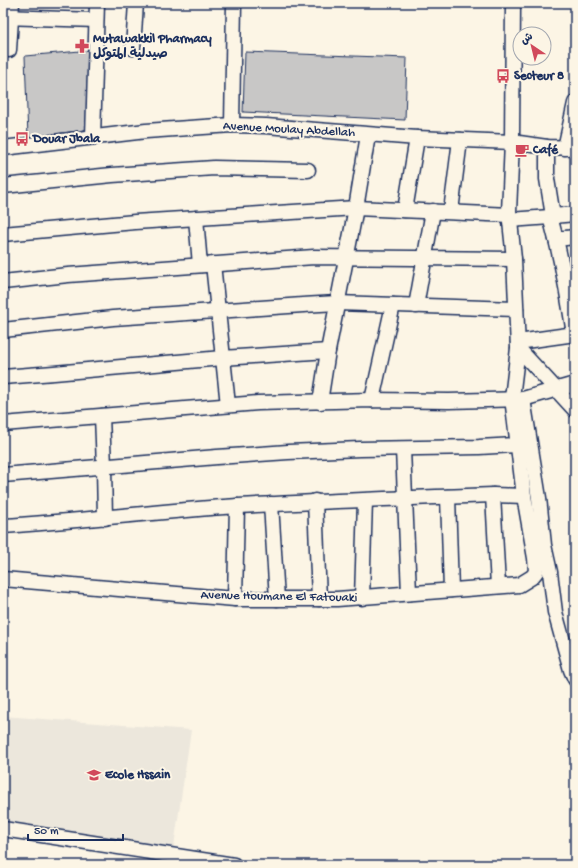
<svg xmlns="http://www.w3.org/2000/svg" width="578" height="868" viewBox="0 0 578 868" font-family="'Gochi Hand','Playpen Sans Arabic',sans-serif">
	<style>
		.built { fill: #ece7dc }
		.building { fill: #c8c7c6; stroke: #1b2f5e }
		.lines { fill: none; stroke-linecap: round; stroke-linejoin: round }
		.minor-casing { stroke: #1b2f5e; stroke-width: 17 }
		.minor { stroke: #fcf5e5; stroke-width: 14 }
		.labels { text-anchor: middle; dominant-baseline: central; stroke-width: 4; stroke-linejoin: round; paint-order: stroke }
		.poi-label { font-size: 13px; font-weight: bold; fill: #1b2f5e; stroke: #fcf5e5; text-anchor: start }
		.street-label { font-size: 13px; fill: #1b2f5e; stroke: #fcf5e5 }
	</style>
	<rect width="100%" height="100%" fill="#fcf5e5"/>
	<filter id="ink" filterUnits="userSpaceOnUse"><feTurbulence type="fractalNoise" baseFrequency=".025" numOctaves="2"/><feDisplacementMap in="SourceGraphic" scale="8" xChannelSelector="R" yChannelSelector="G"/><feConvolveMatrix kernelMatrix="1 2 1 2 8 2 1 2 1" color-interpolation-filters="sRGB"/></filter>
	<g filter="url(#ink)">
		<polygon class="built" points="3,716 191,730 173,853 3,820"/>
		<g class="building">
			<polygon points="91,50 91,129 28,138 25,56"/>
			<polygon points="245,52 407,58 405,120 243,112"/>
		</g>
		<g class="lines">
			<defs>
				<g id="minor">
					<polyline points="3,17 96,20"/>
					<polyline points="133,48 136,3"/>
					<polyline points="9,50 12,3"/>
					<polyline points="232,125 234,3"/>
					<polyline points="93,137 97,3"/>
					<path d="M547 147V179L553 216 550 217C561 255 568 295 574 334"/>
					<polyline points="3,148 146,131 232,125 266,126 417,138 512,142 547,147 575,148"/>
					<polyline points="565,148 575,103"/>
					<polyline points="3,186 112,175 214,168 308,170"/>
					<polyline points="405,210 417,138"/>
					<polyline points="451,211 460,140"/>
					<polyline points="553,216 575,214"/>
					<polyline points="196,218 200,265"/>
					<polyline points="510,220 550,217"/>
					<polyline points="3,234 135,222 356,208 510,215"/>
					<polyline points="556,239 575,237"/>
					<polyline points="213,264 228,405"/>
					<polyline points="3,282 68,275 314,257 514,259"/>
					<polyline points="416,306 433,211"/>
					<polyline points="3,330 113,318 303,305 337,303 516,309"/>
					<polyline points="518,342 575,334"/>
					<polyline points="518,348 575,410"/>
					<polyline points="3,377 54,373 222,358 328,351"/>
					<polyline points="523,399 539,498 544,545 550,572 555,612 571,670 575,679"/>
					<polyline points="372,400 393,305"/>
					<polyline points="320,402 328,351 356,208 368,135"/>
					<polyline points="102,416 104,467 105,518"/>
					<polyline points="3,424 258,403 372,400 449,401 523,399 575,384"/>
					<polyline points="403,449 409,593"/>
					<polyline points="3,475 217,457 288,452 360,449 479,447 517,445"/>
					<polyline points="493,495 498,586"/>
					<polyline points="448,497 451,590"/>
					<polyline points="315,501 319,599"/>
					<polyline points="271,504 277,599"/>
					<path d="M3 526C82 521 160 511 238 506 323 501 408 498 493 495L524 496"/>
					<polyline points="3,579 235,599 337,599 519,585 532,577 536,572 535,558 524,496 512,398 518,348 514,259 509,212 512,142 513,3"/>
					<polyline points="362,598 365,501"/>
					<polyline points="235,599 237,506"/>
					<polyline points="3,829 234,865"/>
				</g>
			</defs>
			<use href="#minor" class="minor-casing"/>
			<use href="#minor" class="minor"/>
		</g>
	</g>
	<defs>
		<symbol id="pharmacy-bare" viewBox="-9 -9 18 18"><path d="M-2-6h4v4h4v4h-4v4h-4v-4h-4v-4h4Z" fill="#d1495b" stroke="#fcf5e5" stroke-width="2.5" paint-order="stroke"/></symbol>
		<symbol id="bus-bare" viewBox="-9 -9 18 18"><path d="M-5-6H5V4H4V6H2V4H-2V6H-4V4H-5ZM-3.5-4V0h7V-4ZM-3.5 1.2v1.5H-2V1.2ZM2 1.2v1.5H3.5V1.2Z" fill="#d1495b" stroke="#fcf5e5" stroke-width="2.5" paint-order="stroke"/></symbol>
		<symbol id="cafe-bare" viewBox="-9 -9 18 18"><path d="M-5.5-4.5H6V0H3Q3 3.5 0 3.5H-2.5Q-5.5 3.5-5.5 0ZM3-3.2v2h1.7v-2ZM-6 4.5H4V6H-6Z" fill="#d1495b" stroke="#fcf5e5" stroke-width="2.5" paint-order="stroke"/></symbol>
		<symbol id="school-bare" viewBox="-9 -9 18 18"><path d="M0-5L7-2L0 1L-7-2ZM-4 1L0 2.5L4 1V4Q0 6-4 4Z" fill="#d1495b" stroke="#fcf5e5" stroke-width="2.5" paint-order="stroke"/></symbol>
	</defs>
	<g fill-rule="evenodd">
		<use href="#pharmacy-bare" x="72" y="36" width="20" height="20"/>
		<use href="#bus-bare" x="493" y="66" width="20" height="20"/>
		<use href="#bus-bare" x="12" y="129" width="20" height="20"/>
		<use href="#cafe-bare" x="512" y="140" width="20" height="20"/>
		<use href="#school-bare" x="84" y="765" width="20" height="20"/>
	</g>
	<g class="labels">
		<g class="poi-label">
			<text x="93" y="39">Mutawakkil Pharmacy<tspan x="93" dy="15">صيدلية المتوكل</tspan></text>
			<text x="514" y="76">Secteur 8</text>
			<text x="33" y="139">Douar Jbala</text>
			<text x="533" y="150">Café</text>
			<text x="105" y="775">Ecole Hssain</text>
		</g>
		<g class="street-label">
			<text transform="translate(289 130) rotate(3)">Avenue Moulay Abdellah</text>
			<text transform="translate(279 597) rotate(1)">Avenue Houmane El Fatouaki</text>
		</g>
	</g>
	<rect width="578" height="868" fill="none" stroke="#fcf5e5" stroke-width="16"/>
	<rect x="8" y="8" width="562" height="852" fill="none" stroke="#1b2f5e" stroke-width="1.5" filter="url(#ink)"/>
	<g transform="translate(532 46) rotate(325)"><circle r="19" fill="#fcf5e5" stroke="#a2a6af"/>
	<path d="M0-3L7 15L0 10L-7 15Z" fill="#d1495b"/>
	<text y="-6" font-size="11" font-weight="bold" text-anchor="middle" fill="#1b2f5e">ش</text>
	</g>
	<path d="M28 834v6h95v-6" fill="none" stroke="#1b2f5e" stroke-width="2"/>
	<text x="34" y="834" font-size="12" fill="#1b2f5e" stroke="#fcf5e5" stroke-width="3" paint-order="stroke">50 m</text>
</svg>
